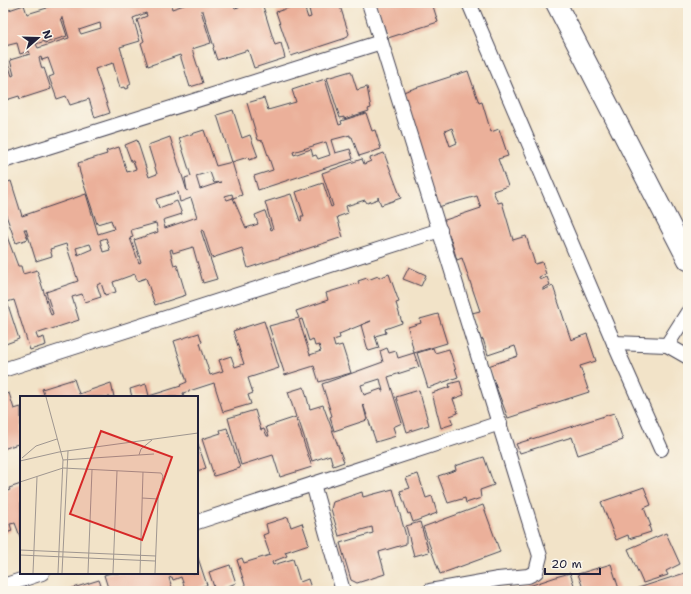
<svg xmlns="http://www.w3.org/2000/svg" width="691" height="594" viewBox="0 0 691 594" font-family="'Shantell Sans',sans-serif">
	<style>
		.building { fill: #ebb09a; fill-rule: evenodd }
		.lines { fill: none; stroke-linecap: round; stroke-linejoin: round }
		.minor-casing { stroke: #413f50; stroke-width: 16 }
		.secondary-casing { stroke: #413f50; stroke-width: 22 }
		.minor { stroke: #fff; stroke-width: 14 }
		.secondary { stroke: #fff; stroke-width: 20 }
		.inset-road { fill: none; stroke: #9f9690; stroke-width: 1 }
		.view { fill: #d62828; fill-opacity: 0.15; stroke: #d62828; stroke-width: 2 }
		.inset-edge { fill: none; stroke: #22223b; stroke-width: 2 }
	</style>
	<rect width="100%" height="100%" fill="#fbf7ec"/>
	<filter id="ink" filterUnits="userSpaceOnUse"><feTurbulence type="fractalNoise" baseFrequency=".025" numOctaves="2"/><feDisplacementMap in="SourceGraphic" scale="8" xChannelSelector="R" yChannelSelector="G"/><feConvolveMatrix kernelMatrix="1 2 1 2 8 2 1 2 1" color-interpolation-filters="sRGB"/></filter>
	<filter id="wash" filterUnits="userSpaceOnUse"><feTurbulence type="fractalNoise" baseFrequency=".012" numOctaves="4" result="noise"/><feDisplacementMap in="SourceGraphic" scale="16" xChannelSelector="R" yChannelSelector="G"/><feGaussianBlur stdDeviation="0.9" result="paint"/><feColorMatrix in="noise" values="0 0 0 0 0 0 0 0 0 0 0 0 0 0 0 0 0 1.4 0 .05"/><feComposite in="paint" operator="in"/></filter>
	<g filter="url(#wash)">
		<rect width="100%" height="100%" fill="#f2e3c8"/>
		<g id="blocks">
			<g class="building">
				<path d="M46 3H107L108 5 114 3H128L129 6 136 3H177L171 5 172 9 187 4 186 3H233L235 8 252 3H262L275 45 281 43 285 58 254 68 248 50 217 60 213 48 214 47 203 11H201L211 43 192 49 203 83 190 87 180 55 148 66 141 43 144 41 137 20 147 16 146 13 133 18 140 41 120 47 131 84 128 86 129 88 125 89 124 87 120 88 113 63 95 69 110 113 95 118 89 99 70 105 66 96 57 99 49 77 54 75 48 58 42 60 41 57 39 58 42 69 44 68 51 89 20 99 19 96 3 101V59L6 58 12 76 14 75 10 60 30 54 29 51 20 54 17 43 5 46 3 38V12L24 5 27 14 47 8ZM61 18H63L69 38 38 48 36 44 45 41V43L67 36ZM100 23 101 28 81 34 79 30Z"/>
				<path d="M303 3H316L317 7 328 3H339L349 34 346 38 291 56 276 12ZM308 5 311 17 308 18 304 6Z"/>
				<polygon points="376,3 432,3 438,22 388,38"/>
				<polygon points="351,71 357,90 367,87 371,108 368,109 369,111 344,119 344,117 340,118 327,78"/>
				<path d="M468 71 479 103 482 102 491 132 499 129 508 156 498 159 508 186 493 191 498 203 502 202 513 240 526 236 535 264 542 262 546 274 539 277 540 280 547 277 550 285 543 288V290L553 286 571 340 587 334 596 361 580 366 589 392 508 418 488 366 518 356 516 349 515 346 488 355 483 339 481 340 472 313 480 311 462 258 457 260 449 234 446 235 442 221 481 208 477 196 438 207 411 126 414 125 403 92ZM452 128 457 143 450 146 445 131Z"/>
				<path d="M325 79 339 125 342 124 341 121 366 113 372 131 375 130 381 149 359 156 352 137H350V135L331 140 335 153 350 149 353 159 258 190 254 176 273 170 263 141 258 140 247 103 264 98 268 110 296 102 292 90ZM326 142 330 155 318 159 316 155 313 156 311 149 294 155 293 152Z"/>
				<path d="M233 110 242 138 250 135 258 157 249 160 248 157 232 162 242 195 233 198 232 194 225 196 227 200 233 198 246 228 258 224 255 215 265 211 271 230 273 229 265 202 291 194 300 221 302 220 301 216H304L296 192 323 183 331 207 333 206 322 173 362 159 364 164 371 161 370 158 384 153 401 198 381 205 378 197V199L367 203 365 200 346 206 348 213 337 217 343 237 248 268 242 248 212 258 203 230 201 231 217 279 203 283 193 247 173 253 172 249 170 250 174 266 177 265 186 295 155 305 146 278 137 281 135 274 113 282 116 292 105 295 101 283 97 285 101 297 85 302 82 294 72 297 79 320 36 334 38 339 44 337 46 345 30 350 14 300 7 302 19 339 3 345V301H5L3 294V226L18 266H21L23 274 37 270 51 315 53 314 46 292 78 281 66 244 50 249 52 256 36 261 26 229H24L28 239 16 243 3 207V184L11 181 22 216 86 194 98 234 114 229 111 220 97 224 80 173 78 163 107 154 106 151 119 147 127 172 136 169 133 161H131L125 145 137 140 149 177 157 174 148 145 170 137 187 191 185 178 191 176 179 138 204 130 216 166 232 162 217 115ZM210 172 214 183 221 182 200 189 196 176ZM178 192 180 202 191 198 197 217 165 228 163 220 182 214 177 201 159 208 156 199ZM156 223 158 232 134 240 141 262 139 263 130 238 133 237 131 230ZM106 238 110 250 103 252 100 240ZM90 244 92 249 78 255 76 248Z"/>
				<polygon points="409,267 426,275 421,286 403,279"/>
				<path d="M389 274 399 302 396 303 402 323 385 329 386 333 375 336 379 348 369 351 368 350 361 325 371 321 339 334 340 338 333 340 335 347 342 345 351 373 319 382 314 366 285 375 269 326 299 318 296 311 328 300 326 293 359 283 358 281 367 278 368 280 378 276 379 278ZM302 319 309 341 313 339 315 346 319 345 321 351 310 355 299 320Z"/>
				<polygon points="438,314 447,343 414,353 408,327 421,323 420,319"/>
				<polygon points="264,321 279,368 248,378 253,393 248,395 251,404 223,412 214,383 183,393 184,397 132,397 130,389 146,384 149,396 181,386 180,385 187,382 174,341 199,333 202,342 200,343 210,375 223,371 219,360 231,356 235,367 244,364 233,331"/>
				<path d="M387 348 389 353 396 351 398 358 414 353 419 367 388 377 402 423 393 427 396 436 376 442 363 404 367 420 334 431 330 417 332 416 322 384 383 362 380 351ZM380 379 383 391H382L381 389 364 395 361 385Z"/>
				<polygon points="433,348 435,353 449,349 458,377 428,388 417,353"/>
				<polygon points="74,379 79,394 111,383 114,397 45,397 42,389"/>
				<polygon points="460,381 464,395 453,399 458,413 450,416 453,424 441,428 432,393 450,387 449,384"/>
				<polygon points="304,387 310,409 323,405 344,462 333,466 330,455 312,461 298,418 296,419 312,467 280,477 273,455 241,465 228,418 255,410 261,430 264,429 267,436 269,436 266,427 296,417 288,392"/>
				<polygon points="419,390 429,425 407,432 396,397"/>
				<polygon points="9,393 14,409 21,407 21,443 3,449 3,395"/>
				<polygon points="614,413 623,440 578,455 572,437 520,453 516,444"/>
				<polygon points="227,428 240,468 214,476 202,439 221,433 220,430"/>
				<polygon points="197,441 206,468 197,471"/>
				<polygon points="484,457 494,485 480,490 481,498 466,503 465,498 448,503 438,476 456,470 455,466"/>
				<polygon points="418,474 426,498 432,496 437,513 413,522 410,513 408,514 400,491 410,488 406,478"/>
				<polygon points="21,484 21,539 15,523 10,524 12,531 3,534 3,487 5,492 10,490 9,488"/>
				<polygon points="644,487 651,505 644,508 651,526 649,526 651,532 629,539 628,535 616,540 601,502"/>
				<polygon points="393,489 406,536 406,544 379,552 385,574 357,583 351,580 340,543 373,533 372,527 339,536 331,509 333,502 362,492 363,497"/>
				<polygon points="483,505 500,552 440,574 423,527"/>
				<polygon points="288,517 291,527 302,523 309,544 285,552 287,556 272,562 273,565 293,559 300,582 308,579 312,591 247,591 237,560 242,558 244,563 270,555 263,535 268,533 266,524"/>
				<polygon points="420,522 429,552 414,556 406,526"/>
				<polygon points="666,533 680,564 666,571 668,575 643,583 628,549"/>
				<polygon points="197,555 207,585 188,591 186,591 181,577 173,580 172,577 169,578 173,591 109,591 104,575 111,573 197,573"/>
				<polygon points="611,564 619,589 613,591 584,591 578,574"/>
				<polygon points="230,565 236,583 226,587 227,591 220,591 220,589 215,590 209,572"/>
				<polygon points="688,572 688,591 629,591"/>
				<polygon points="570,573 576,591 514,591 559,576"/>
				<polygon points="99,580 102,588 105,587 106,591 71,591 70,589"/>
			</g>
		</g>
	</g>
	<g filter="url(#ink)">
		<use href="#blocks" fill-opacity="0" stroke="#413f50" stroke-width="1"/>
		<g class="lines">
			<defs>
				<g id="minor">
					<polyline points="369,3 540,556 536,572 528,576 498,579 430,591"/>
					<polyline points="469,3 614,343 661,449"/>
					<polyline points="3,161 381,42"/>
					<polyline points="614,343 667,345 688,357"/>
					<polyline points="667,345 688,312"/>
					<polyline points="3,370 440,230"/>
					<polyline points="313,484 343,591"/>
					<polyline points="197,522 500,423"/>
					<polyline points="3,586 42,573"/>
				</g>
				<polyline id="secondary" points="556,3 688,260"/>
			</defs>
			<use href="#minor" class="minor-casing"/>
			<use href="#secondary" class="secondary-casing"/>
			<use href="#minor" class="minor"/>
			<use href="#secondary" class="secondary"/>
		</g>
	</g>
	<g transform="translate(20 396)">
		<rect width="178" height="178" fill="#f2e3c8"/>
		<path class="inset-road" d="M26 1 43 64 38 177M119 59 121 53 132 44M2 62 16 50 37 43M43 64 134 58M0 65 39 56 178 37M0 86 43 72 141 77 143 80 138 103 135 177M122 102 138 103M0 154 136 160M0 159 135 165M13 177 17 81M42 177 48 55M68 177 72 74M93 177 97 75M120 177 123 76"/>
		<path class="view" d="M81 35 152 61 122 144 50 118Z"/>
		<rect width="178" height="178" class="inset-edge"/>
	</g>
	<rect width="691" height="594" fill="none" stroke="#fbf7ec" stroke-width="16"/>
	<g transform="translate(38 38) rotate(70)" stroke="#fbf7ec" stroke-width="3" paint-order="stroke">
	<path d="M0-3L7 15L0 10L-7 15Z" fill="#22223b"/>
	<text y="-6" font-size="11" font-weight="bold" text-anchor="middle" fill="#22223b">N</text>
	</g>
	<path d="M545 568v6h55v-6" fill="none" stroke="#22223b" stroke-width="2"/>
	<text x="551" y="568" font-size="12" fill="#22223b" stroke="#fbf7ec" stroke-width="3" paint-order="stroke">20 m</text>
</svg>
